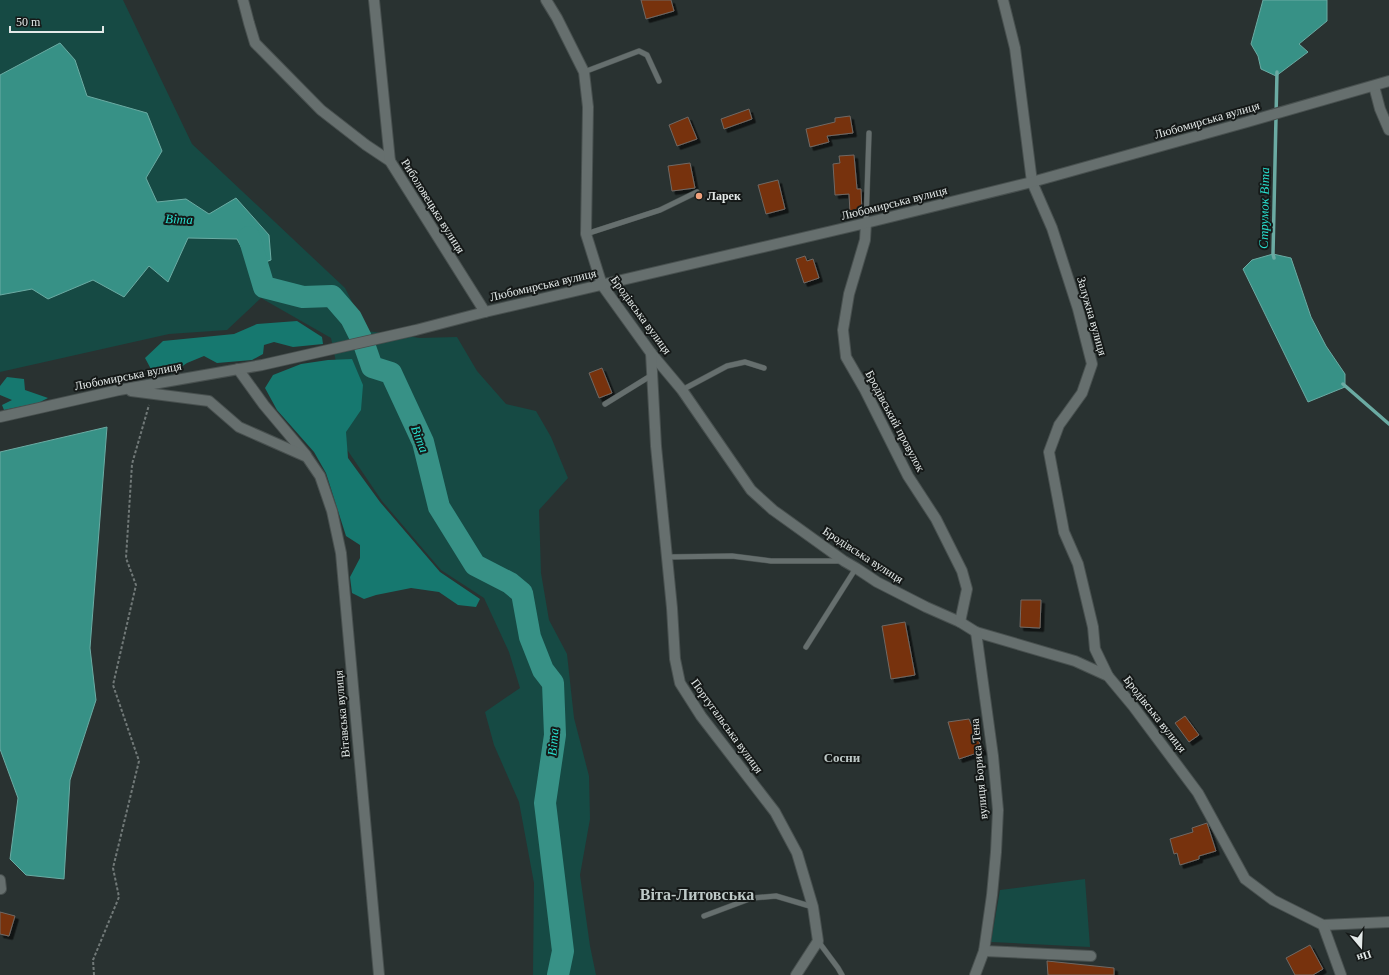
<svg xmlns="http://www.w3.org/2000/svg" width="1389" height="975" viewBox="0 0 1389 975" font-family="Georgia,serif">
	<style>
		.green { fill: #164a44 }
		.forest { fill: #16786f }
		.water { fill: #379186; stroke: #6baba3 }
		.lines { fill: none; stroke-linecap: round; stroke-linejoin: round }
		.stream { stroke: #6baba3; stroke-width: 3.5 }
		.river { stroke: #379186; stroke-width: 22 }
		.building { fill: #77320a; stroke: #706864; filter: url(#shadow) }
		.service-casing { stroke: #48504f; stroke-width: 6 }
		.minor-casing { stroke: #48504f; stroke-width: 12 }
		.path { stroke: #717978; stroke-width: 2; stroke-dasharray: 3 2; stroke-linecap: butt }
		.service { stroke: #666f6e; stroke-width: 5 }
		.minor { stroke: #666f6e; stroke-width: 10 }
		.poi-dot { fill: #f1a17c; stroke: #151918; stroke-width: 1.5 }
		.labels { text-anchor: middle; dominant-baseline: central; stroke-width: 4; stroke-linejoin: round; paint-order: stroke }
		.street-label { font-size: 12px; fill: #e3e9e8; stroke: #151918 }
		.poi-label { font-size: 12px; font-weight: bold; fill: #e3e9e8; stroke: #151918; text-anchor: start }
		.water-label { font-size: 13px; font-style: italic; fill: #28decd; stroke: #151918 }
		.neighbourhood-label { font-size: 13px; font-weight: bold; fill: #bec9c7; stroke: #151918 }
		.district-label { font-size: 16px; font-weight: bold; fill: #bec9c7; stroke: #151918 }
	</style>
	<defs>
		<filter id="shadow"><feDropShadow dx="3.5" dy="3.5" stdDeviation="0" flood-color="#0009"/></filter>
	</defs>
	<rect width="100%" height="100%" fill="#293231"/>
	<g class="green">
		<polygon points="0,0 123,0 192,144 345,288 367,331 420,338 457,337 477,371 506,404 536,411 551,437 568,478 539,510 541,573 549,620 567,654 574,718 589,776 590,819 580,875 590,946 596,975 533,975 534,883 519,802 494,745 485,712 520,688 509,652 484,598 441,570 382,501 314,401 336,362 331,338 261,298 227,330 169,334 0,372"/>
		<polygon points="1085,879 1090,947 991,942 1000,890"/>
	</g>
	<g class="forest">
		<polygon points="297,321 322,337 323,344 293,347 274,342 264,345 263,354 252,360 217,363 204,356 187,363 171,374 152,371 145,358 163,341 234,334 257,324"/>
		<polygon points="352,359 363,385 361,410 346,432 348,458 380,502 440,572 480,599 476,607 458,605 439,592 411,588 376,595 364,599 352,593 350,577 360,558 360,545 346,536 326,473 314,452 277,410 265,388 273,375 301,364 328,360"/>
		<polygon points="7,377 24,379 25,390 48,398 38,403 4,410 2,405 12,400 0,395 0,386"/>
	</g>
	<g class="water">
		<polygon points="1263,0 1327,0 1327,21 1299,44 1308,52 1276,76 1261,69 1258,56 1251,44"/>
		<polygon points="60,43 75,60 87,96 147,113 162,151 146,178 157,202 186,199 209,214 236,198 269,235 271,260 252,267 237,239 188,238 168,282 149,266 124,297 93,280 48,299 32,289 0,295 0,75"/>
		<polygon points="1273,254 1291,258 1311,317 1326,346 1345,374 1345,387 1308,402 1243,269 1252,260"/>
		<polygon points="107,427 90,648 96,700 70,780 64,879 26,875 10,859 18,798 0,749 0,452"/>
	</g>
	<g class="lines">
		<g class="stream">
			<polyline points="1274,258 1273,254 1277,72"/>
			<polyline points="1343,384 1389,424"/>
		</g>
		<polyline class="river" points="249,237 264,287 303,297 332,296 351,318 364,344 372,367 391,373 423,442 439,507 475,565 510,583 522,593 530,637 543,670 553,683 555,735 545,803 563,951 558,975"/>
	</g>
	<g class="building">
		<polygon points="641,0 671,0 674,11 646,19"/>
		<polygon points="749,109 752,119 724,129 721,119"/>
		<polygon points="850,116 853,133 827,136 829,142 810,147 806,129 835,122 835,118"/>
		<polygon points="688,117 697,139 677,146 669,125"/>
		<polygon points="854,155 857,189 861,189 862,213 850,213 849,194 835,195 833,164 840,163 839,156"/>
		<polygon points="690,163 695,188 672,191 668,166"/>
		<polygon points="778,180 785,209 766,214 758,185"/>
		<polygon points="805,256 807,261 813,259 819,278 804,283 796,259"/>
		<polygon points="602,368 612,393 599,398 589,373"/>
		<polygon points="1021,600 1041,600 1040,628 1020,627"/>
		<polygon points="905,622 915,675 891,679 882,626"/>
		<polygon points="1185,716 1199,735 1189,742 1175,723"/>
		<polygon points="969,719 983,751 959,759 948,722"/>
		<polygon points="1207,823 1216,851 1199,856 1199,859 1180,865 1177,853 1174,854 1170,839 1193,832 1192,828"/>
		<polygon points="0,912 15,916 9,936 0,934"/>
		<polygon points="1310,945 1323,969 1313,975 1295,975 1286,958"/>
		<polygon points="1047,961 1114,968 1114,975 1048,975"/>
	</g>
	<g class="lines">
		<defs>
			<g id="service">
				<polyline points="584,72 639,51 647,55 659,81"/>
				<polyline points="866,223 869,133"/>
				<polyline points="586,234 660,210 697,192"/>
				<polyline points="682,390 727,366 745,362 764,368"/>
				<polyline points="605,404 652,375"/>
				<polyline points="667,557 732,556 771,561 841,561"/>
				<polyline points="806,647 856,568"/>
				<polyline points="704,916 752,898 776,896 813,907"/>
				<polyline points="818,941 838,968 842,975"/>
			</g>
			<g id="minor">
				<polyline points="243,0 249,23 255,43 321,110 366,145 390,161 485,312"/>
				<polyline points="374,0 390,161"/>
				<polyline points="546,0 557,18 584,72 588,107 586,234 602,285 651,353 682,390 751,490 773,510 844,561 856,568 877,582 926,607 960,622 976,632 1075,661 1108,676 1133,706 1198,793 1245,879 1273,900 1323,925 1389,922"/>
				<polyline points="1003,0 1015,48 1032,182 1052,228 1078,309 1092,364 1082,393 1059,425 1049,452 1064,532 1078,564 1093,627 1095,649 1108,676"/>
				<polyline points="1374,86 1380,109 1389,130"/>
				<polyline points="866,223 865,240 849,294 843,330 846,357 865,390 908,476 936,519 962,571 967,589 960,622"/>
				<polyline points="651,353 656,446 672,608 675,659 680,683 701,716 775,812 797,853 813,907 818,941 796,975"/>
				<polyline points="238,369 264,405 306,455"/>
				<polyline points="131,391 209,401 239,427 307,457 320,476 332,511 341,553 379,975"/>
				<polyline points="0,417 119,390 262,365 416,330 485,312 866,223 1032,182 1247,122 1389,81"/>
				<polyline points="0,880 1,889"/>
				<polyline points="1323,925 1341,975"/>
				<polyline points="984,951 1091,956"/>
				<polyline points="975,975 984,951 992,895 996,852 998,810 993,756 976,632"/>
			</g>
		</defs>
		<use href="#service" class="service-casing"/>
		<use href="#minor" class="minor-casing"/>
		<polyline class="path" points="94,975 93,960 119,897 113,868 139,761 113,685 136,585 126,558 132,464 149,405"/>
		<use href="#service" class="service"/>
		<use href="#minor" class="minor"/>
	</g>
	<circle class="poi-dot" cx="699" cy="196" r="4"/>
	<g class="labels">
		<g class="street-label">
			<text transform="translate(1207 120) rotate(-16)">Любомирська вулиця</text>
			<text transform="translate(894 203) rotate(-14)">Любомирська вулиця</text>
			<text transform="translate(433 206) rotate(58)">Риболовецька вулиця</text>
			<text transform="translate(543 285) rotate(-13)">Любомирська вулиця</text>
			<text transform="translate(641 315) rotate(54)">Бродівська вулиця</text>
			<text transform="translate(1092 316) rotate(74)">Залужна вулиця</text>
			<text transform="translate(128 376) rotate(-11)">Любомирська вулиця</text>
			<text transform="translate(895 421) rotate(62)">Бродівський провулок</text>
			<text transform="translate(863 555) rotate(33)">Бродівська вулиця</text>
			<text transform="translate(342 714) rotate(-95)">Вітавська вулиця</text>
			<text transform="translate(1155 714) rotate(52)">Бродівська вулиця</text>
			<text transform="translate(727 726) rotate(54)">Португальська вулиця</text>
			<text transform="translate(979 769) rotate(-95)">вулиця Бориса Тена</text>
		</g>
		<g class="poi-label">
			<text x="707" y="196">Ларек</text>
		</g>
		<g class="water-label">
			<text transform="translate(1264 208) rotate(-89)">Струмок Віта</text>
			<text transform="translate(179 219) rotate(2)">Віта</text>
			<text transform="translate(420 439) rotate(69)">Віта</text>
			<text transform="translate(553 742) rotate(-85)">Віта</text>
		</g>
		<g class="neighbourhood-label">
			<text x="842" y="757">Сосни</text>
		</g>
		<g class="district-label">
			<text x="697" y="894">Віта-Литовська</text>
		</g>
	</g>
	<g transform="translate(1361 947) rotate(161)" stroke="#151918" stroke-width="3" paint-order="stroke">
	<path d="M0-3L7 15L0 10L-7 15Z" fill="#e3e9e8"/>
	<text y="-6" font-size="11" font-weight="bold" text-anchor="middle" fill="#e3e9e8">Пн</text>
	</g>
	<path d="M10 26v6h93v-6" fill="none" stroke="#e3e9e8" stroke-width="2"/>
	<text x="16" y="26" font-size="12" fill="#e3e9e8" stroke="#151918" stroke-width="3" paint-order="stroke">50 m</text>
</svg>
